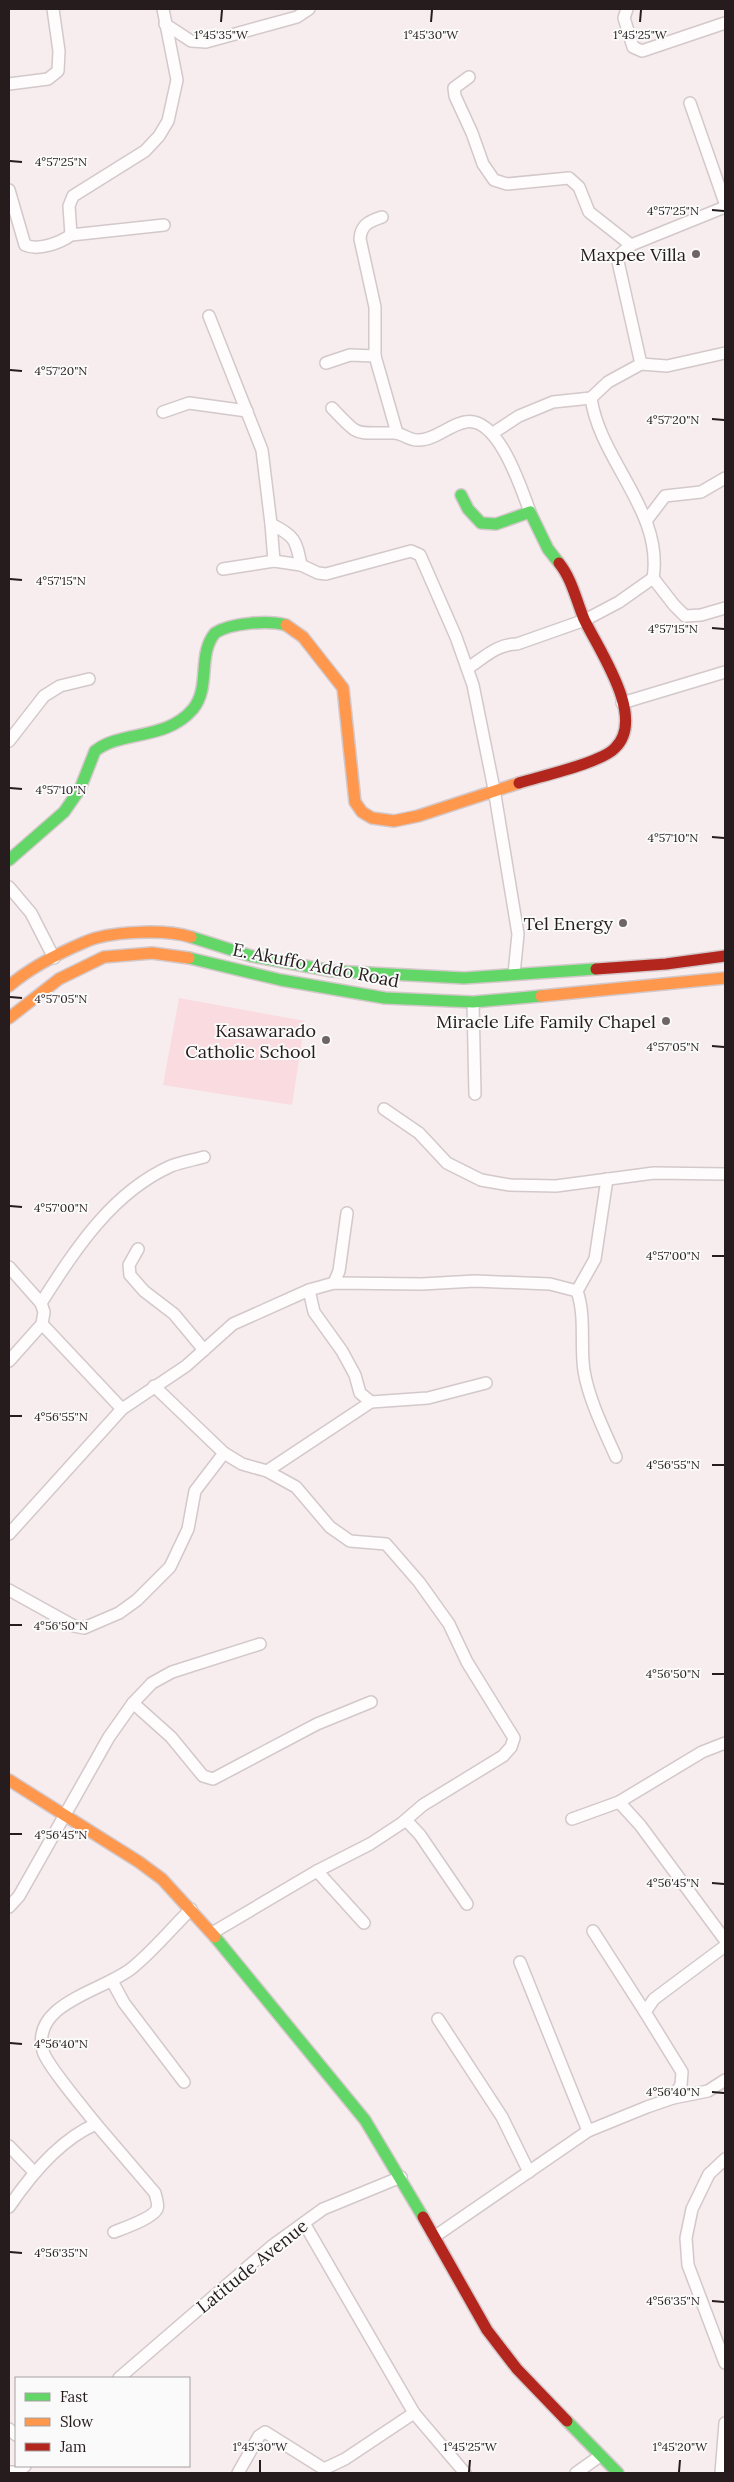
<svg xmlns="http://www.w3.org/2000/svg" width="734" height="2482" viewBox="0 0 734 2482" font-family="Lora,serif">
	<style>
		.green { fill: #fadce0 }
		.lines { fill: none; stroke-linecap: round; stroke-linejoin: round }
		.street-casing { stroke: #d3c8ca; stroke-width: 14 }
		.fast-casing { stroke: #d3c8ca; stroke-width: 14 }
		.slow-casing { stroke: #d3c8ca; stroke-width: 14 }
		.jam-casing { stroke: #d3c8ca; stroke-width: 14 }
		.street { stroke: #fefcfc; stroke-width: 11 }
		.fast { stroke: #63d668; stroke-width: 11 }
		.slow { stroke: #ff974d; stroke-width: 11 }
		.jam { stroke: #b3261e; stroke-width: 11 }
		.ticks { fill: none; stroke: #271c1d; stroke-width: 2 }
		.poi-dot { fill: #706566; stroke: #fafafa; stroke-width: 2 }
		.labels { text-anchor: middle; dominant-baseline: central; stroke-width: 4; stroke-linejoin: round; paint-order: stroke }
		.poi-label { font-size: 18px; fill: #271c1d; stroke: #fafafa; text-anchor: end }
		.street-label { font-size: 18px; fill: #271c1d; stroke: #fafafa }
		.ticks-label { font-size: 12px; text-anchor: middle; fill: #271c1d; stroke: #fafafa; stroke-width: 4; stroke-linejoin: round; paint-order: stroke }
	</style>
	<rect width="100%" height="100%" fill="#f7ecee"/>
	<polygon class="green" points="179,998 305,1021 292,1105 163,1085"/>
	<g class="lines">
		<defs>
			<g id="street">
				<polyline points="627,9 624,18 633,47 642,51 725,23"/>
				<polyline points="165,24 191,41 206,42 297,17 309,9"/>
				<polyline points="469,77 454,88 455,96 472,133 483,164 494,180 507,184 569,178 579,187 589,212 631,245"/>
				<polyline points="9,84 48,79 58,71 59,51 53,9"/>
				<polyline points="690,103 725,203"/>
				<path d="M9 190 25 245C38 251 60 243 71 235L164 225"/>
				<path d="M382 217C370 221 361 224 360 239L375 307V356L397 433"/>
				<polyline points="71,235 69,206 73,196 145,151 159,136 168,121 177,80 163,9"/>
				<path d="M209 316 262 450 271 524C295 536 296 540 301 565L318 573 326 574 411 551 420 555 456 637 473 685 494 789 518 934 514 974"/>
				<polyline points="326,363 350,355 375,356"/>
				<polyline points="641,364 667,366 725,353"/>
				<path d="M332 408C361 439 354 432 394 433 403 433 409 441 419 440 435 440 449 425 465 422 498 415 521 488 530 512"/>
				<polyline points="163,412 189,403 247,411"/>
				<polyline points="493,433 519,416 553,402 591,398"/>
				<polyline points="646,521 665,496 701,492 725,478"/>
				<polyline points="271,524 274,561"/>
				<polyline points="223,569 274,561 301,565"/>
				<polyline points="653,578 674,605 685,616 701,615 725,608"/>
				<path d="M468 668C485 657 497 644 517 644L585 620 619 602 653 578C664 512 600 461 591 398L608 382 641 364 617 257 631 245 725 207"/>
				<polyline points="622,703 725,672"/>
				<polyline points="9,741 44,696 60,686 89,679"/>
				<polyline points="9,887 31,913 54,958"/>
				<polyline points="473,1002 475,1094"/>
				<polyline points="384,1109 419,1133 447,1163 481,1180 510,1185 556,1186 654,1173 725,1174"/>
				<polyline points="138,1249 129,1265 130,1275 144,1291 174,1314 204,1350"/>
				<polyline points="9,1267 41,1303 44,1312 42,1324"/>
				<polyline points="334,1283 339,1271 347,1213"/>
				<polyline points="309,1290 314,1312 342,1351 355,1375 360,1393 371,1402"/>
				<polyline points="577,1291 595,1259 607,1179"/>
				<path d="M41 1303C75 1250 111 1193 171 1166 181 1162 193 1160 204 1157"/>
				<polyline points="42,1324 122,1409"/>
				<polyline points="9,1361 42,1324"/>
				<polyline points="154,1386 224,1453 242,1464 267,1471 296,1487 330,1527 350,1541 386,1544 419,1582 449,1624 467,1662 514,1738 511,1747 503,1756 423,1805 402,1823 370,1844 317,1871 212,1933"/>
				<polyline points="267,1471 371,1402 428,1398 486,1383"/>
				<path d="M9 1534 122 1409 186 1366 233 1324 309 1290 334 1283 422 1284 475 1281 550 1284 577 1291C586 1317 580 1344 584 1371 589 1400 604 1430 616 1457"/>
				<polyline points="9,1590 74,1626 84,1628 119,1613 137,1600 170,1567 188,1529 195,1491 224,1453"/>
				<polyline points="133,1703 171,1737 203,1776 213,1779 317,1724 371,1702"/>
				<polyline points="619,1802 640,1825 725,1940"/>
				<polyline points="572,1819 619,1802 702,1752 725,1743"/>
				<polyline points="406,1820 420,1835 467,1904"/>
				<polyline points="317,1871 364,1923"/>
				<polyline points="9,1907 19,1896 109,1737 133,1703 152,1683 172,1672 260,1644"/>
				<polyline points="593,1931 645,2012"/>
				<polyline points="520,1962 588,2131"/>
				<polyline points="112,1981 124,2003 184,2082"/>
				<polyline points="438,2019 502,2117 529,2172"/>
				<polyline points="673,2098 681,2085 682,2072 645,2012 654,1999 725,1946"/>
				<path d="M96 2124 155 2193C156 2198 159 2204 157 2209 153 2218 124 2228 114 2232"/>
				<polyline points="9,2146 34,2172"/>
				<polyline points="725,2159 709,2174 692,2209 686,2238 688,2265 725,2363"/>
				<path d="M9 2207C30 2176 61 2139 96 2124 86 2111 46 2064 43 2051 30 2003 104 1991 132 1968 153 1951 171 1929 191 1909"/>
				<polyline points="304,2223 414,2413 465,2473"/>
				<polyline points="434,2237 588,2131 647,2107 673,2098 708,2091 725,2080"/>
				<polyline points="119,2378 272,2246 323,2209 401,2177"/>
				<polyline points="9,2429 16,2435"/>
				<polyline points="9,2472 17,2472 25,2466"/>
				<polyline points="238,2473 259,2436 265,2432 324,2469 345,2459 414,2413"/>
				<polyline points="576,2473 600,2456"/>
				<polyline points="721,2473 725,2423"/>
			</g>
			<g id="fast">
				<polyline points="461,495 468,509 481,523 496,524 530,512 548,549 559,563"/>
				<path d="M9 860 64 812 80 789 95 751C121 730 166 741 193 709 211 687 197 655 215 633 230 623 268 620 286 625"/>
				<polyline points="191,937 251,956 332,971 464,978 596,969"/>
				<polyline points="189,958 281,980 385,998 473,1002 541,996"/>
				<polyline points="215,1937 365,2120 423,2217"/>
				<polyline points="567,2421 618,2473"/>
			</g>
			<g id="slow">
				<polyline points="286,625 303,637 343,688 355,802 362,812 372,818 394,821 418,816 519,783"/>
				<path d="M9 986C30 968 59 953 85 942 109 931 165 929 191 937"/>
				<polyline points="541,996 725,978"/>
				<polyline points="9,1018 59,979 104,957 152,953 189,958"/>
				<polyline points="9,1780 139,1862 162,1879 215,1937"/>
			</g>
			<g id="jam">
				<path d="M519 783C541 776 601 763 615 748 647 718 598 649 584 619 576 600 572 579 559 563"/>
				<polyline points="596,969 666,964 725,956"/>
				<polyline points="423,2217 487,2330 517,2369 567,2421"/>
			</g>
		</defs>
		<use href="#street" class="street-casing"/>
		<use href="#fast" class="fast-casing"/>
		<use href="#slow" class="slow-casing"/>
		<use href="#jam" class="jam-casing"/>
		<use href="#street" class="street"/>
		<use href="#fast" class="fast"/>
		<use href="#slow" class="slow"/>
		<use href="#jam" class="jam"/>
	</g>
	<path class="ticks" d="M221 22 222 10M431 22 432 10M640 22 641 10M10 161 22 162M712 210 724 211M10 370 22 371M712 419 724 420M10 579 22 580M712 628 724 629M10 788 22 789M712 837 724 838M10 997 22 998M712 1046 724 1047M10 1206 22 1207M712 1256H724M10 1416H22M712 1465H724M10 1625H22M712 1674H724M10 1834H22M712 1883 724 1884M10 2043 22 2044M712 2092 724 2093M10 2252 22 2253M712 2301 724 2302M260 2472V2460M469 2472 470 2460M679 2472 680 2460"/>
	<g class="poi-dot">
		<circle cx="696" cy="254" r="5"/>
		<circle cx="623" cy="923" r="5"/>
		<circle cx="666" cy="1021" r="5"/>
		<circle cx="326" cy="1040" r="5"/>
	</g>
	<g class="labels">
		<g class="poi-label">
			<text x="686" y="254">Maxpee Villa</text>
			<text x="613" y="923">Tel Energy</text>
			<text x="656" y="1021">Miracle Life Family Chapel</text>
			<text x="316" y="1030">Kasawarado<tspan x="316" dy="21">Catholic School</tspan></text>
		</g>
		<g class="street-label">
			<text transform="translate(316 965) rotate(11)">E. Akuffo Addo Road</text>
			<text transform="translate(252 2266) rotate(-39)">Latitude Avenue</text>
		</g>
	</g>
	<g class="ticks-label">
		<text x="221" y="39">1°45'35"W</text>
		<text x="431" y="39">1°45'30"W</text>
		<text x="640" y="39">1°45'25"W</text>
		<text x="61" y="166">4°57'25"N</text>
		<text x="673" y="215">4°57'25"N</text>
		<text x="61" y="375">4°57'20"N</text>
		<text x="673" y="424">4°57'20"N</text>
		<text x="61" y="585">4°57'15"N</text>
		<text x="673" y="633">4°57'15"N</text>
		<text x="61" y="794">4°57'10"N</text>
		<text x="673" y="842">4°57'10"N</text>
		<text x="61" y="1003">4°57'05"N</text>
		<text x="673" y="1051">4°57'05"N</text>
		<text x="61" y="1212">4°57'00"N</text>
		<text x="673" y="1260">4°57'00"N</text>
		<text x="61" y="1421">4°56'55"N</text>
		<text x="673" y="1469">4°56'55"N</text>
		<text x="61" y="1630">4°56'50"N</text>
		<text x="673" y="1678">4°56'50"N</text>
		<text x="61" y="1839">4°56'45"N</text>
		<text x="673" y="1887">4°56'45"N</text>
		<text x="61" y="2048">4°56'40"N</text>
		<text x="673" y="2096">4°56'40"N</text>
		<text x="61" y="2257">4°56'35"N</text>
		<text x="673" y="2305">4°56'35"N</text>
		<text x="260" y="2451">1°45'30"W</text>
		<text x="470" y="2451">1°45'25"W</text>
		<text x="680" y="2451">1°45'20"W</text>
	</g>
	<rect width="734" height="2482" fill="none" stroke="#271c1d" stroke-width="20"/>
	<rect x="15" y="2377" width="175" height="90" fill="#fafafa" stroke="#a6a1a2"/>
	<rect x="25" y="2393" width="25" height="8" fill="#63d668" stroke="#a6a1a2"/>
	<text x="60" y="2402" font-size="15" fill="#271c1d">Fast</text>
	<rect x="25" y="2418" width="25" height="8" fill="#ff974d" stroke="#a6a1a2"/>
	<text x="60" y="2427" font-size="15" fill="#271c1d">Slow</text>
	<rect x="25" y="2443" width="25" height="8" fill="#b3261e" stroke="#a6a1a2"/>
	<text x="60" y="2452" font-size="15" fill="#271c1d">Jam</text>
</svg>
